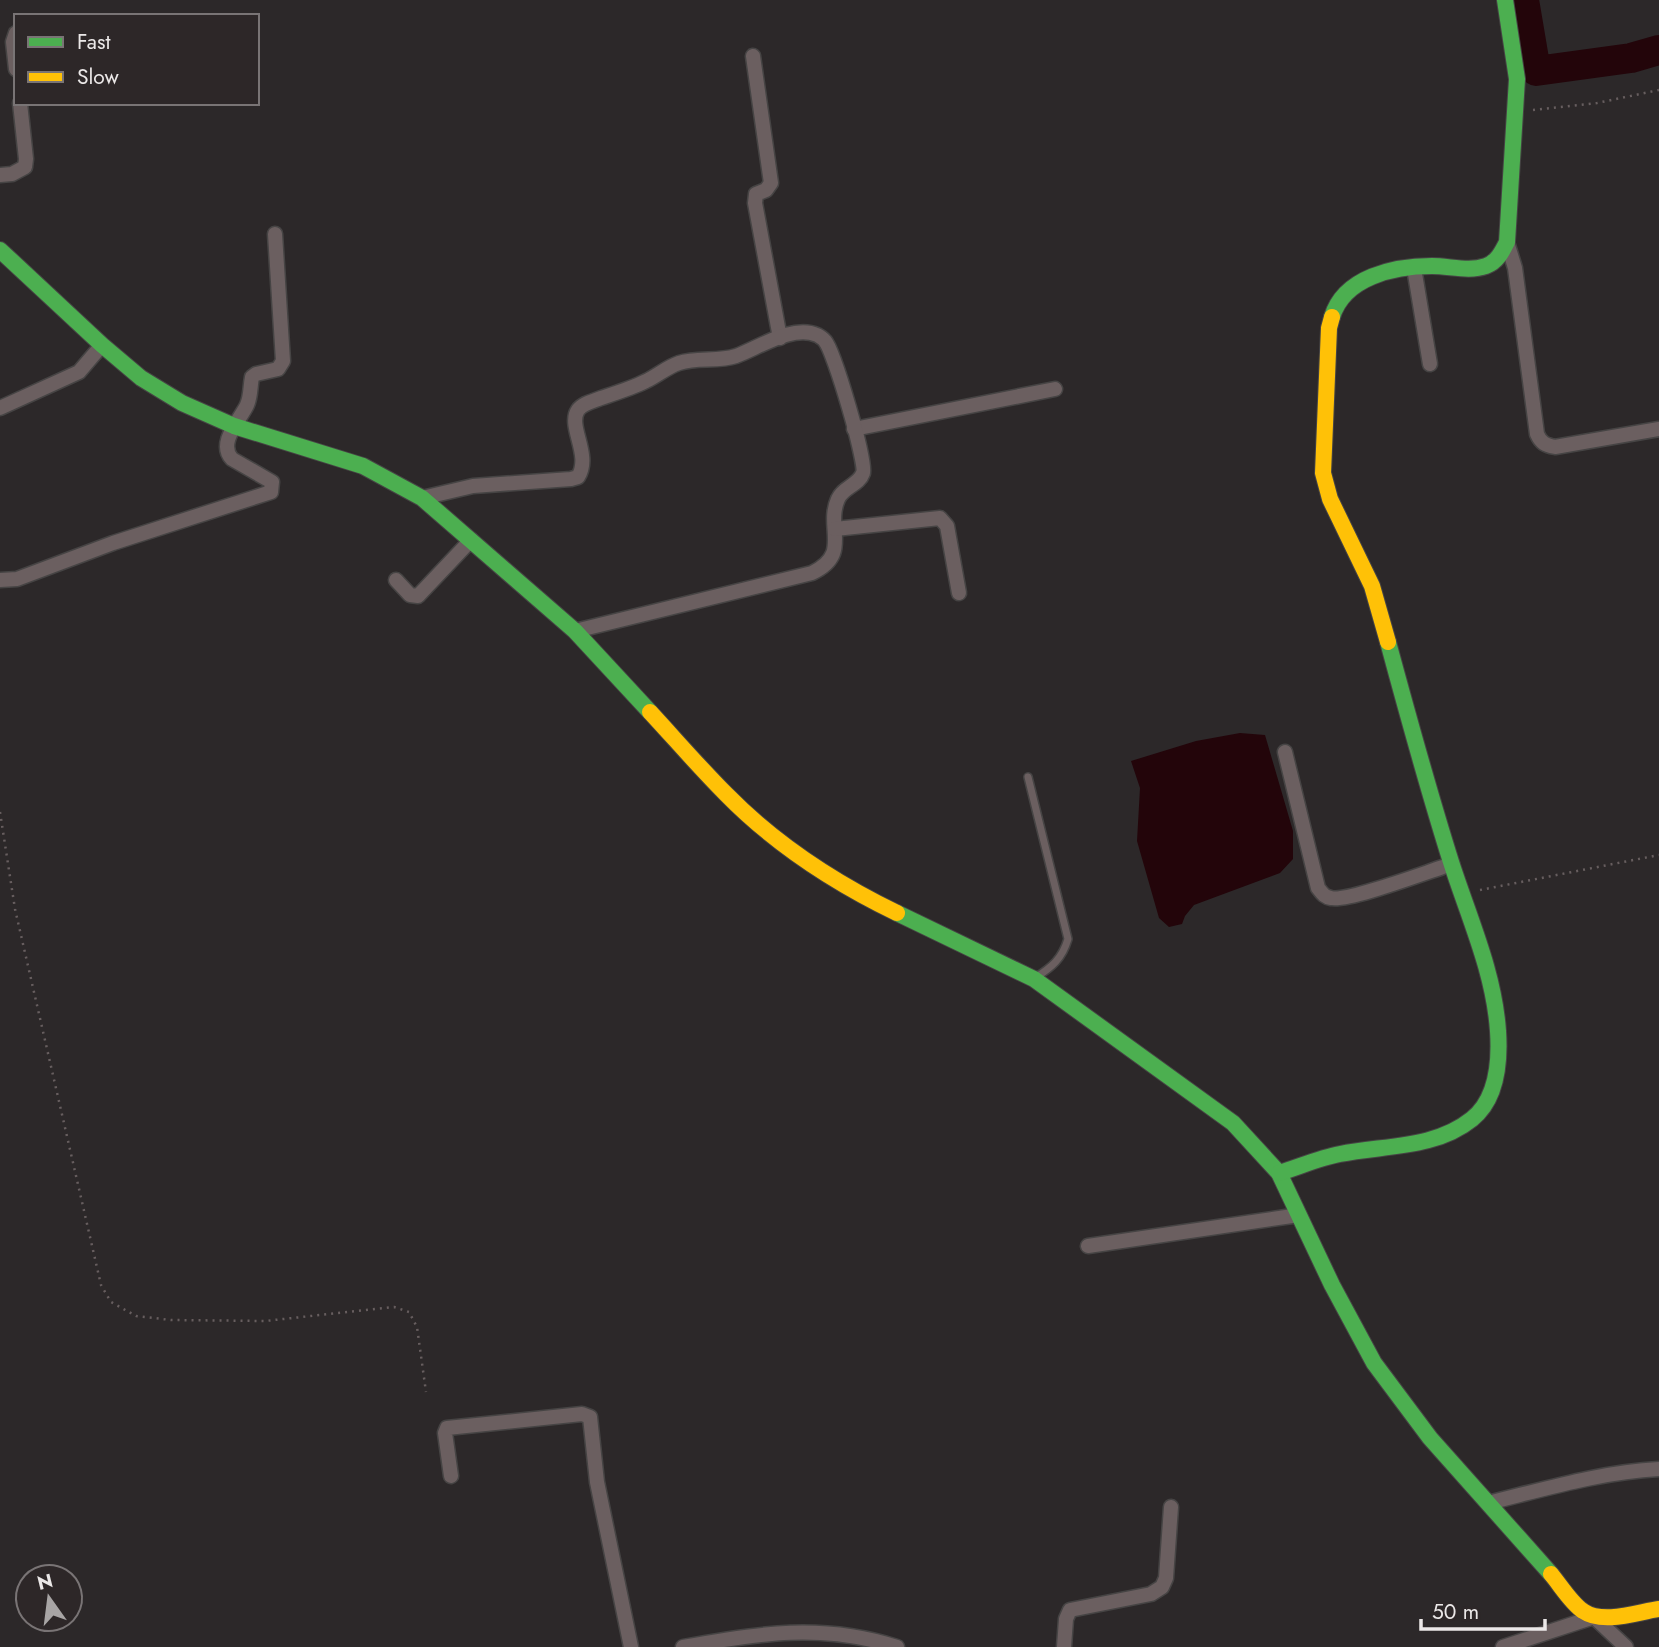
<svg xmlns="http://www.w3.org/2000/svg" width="1659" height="1647" viewBox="0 0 1659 1647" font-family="Jost,sans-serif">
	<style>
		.water { fill: #23050a }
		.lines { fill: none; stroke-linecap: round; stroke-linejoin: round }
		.river { stroke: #23050a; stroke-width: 30 }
		.lane-casing { stroke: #464444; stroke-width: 10 }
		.street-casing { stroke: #464444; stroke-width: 17 }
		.fast-casing { stroke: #464444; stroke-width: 18 }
		.slow-casing { stroke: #464444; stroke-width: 18 }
		.path { stroke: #675e5f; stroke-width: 2.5; stroke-dasharray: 2 5; stroke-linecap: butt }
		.lane { stroke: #6b5f60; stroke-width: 7 }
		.street { stroke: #6b5f60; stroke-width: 14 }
		.fast { stroke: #4caf50; stroke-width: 16 }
		.slow { stroke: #ffc107; stroke-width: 16 }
	</style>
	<rect width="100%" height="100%" fill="#2c2829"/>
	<polygon class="water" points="1240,733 1265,735 1293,831 1293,859 1280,873 1194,905 1185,916 1182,924 1169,927 1159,918 1137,841 1140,788 1131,761 1196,741"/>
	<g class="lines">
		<polyline class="river" points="1524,0 1536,71 1631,58 1659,50"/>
		<defs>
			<path id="lane" d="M1028 777 1068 939C1062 959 1052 967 1035 978"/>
			<g id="street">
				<polyline points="16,33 13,42 16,69"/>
				<polyline points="753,56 771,183 766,190 756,194 755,203 780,338"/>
				<polyline points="0,175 12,174 25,167 26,159 20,103"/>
				<path d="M1507 242 1515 268 1537 434C1541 443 1545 445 1555 447L1659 429"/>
				<polyline points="1414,268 1430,364"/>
				<polyline points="0,408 79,372 102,345"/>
				<polyline points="854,429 1055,389"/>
				<path d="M422 498 473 486 571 479 578 477C592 455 567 426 578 410 583 403 594 401 601 398 616 393 632 388 646 381 657 376 667 367 679 363 697 357 718 362 736 356 758 348 793 324 817 335 818 335 825 340 825 341 834 351 867 463 863 473 859 485 843 487 838 499 825 528 852 554 812 573L575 631"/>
				<polyline points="835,529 940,518 947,526 959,593"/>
				<path d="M0 580 17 579 113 543 271 492 272 482 232 459C217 443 240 420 247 405 251 396 250 387 252 377L256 374 278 369 283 361 275 234"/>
				<polyline points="396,580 410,595 418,596 471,540"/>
				<path d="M1285 752 1318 888C1322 893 1324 897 1331 898 1349 902 1429 871 1452 864"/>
				<polyline points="1088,1246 1299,1215"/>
				<polyline points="451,1476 445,1433 447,1428 582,1414 590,1417 597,1482 631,1647"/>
				<path d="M1488 1503C1545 1489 1601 1472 1659 1469"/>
				<path d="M683 1647C758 1633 823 1623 897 1647"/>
				<polyline points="1064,1647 1066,1619 1070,1610 1151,1594 1162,1587 1166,1578 1171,1507"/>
				<polyline points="1503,1647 1594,1617 1626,1647"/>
			</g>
			<g id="fast">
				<polyline points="0,250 102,345 141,378 182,403 234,426 363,466 422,498 575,631 650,712"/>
				<path d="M1332 317C1344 277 1394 266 1432 266 1450 266 1469 272 1486 266 1497 262 1502 252 1507 242L1517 79 1505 0"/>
				<polyline points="897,913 1034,979 1233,1123 1279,1173 1332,1285 1374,1363 1430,1438 1551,1574"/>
				<path d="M1279 1173C1299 1167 1319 1158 1340 1154 1384 1145 1435 1149 1472 1119 1497 1099 1500 1061 1498 1031 1494 972 1469 918 1451 862 1428 789 1408 716 1388 642"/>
			</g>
			<g id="slow">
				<polyline points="1332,317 1329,328 1323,473 1330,499 1372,586 1388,642"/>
				<path d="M650 712C675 739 700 768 726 794 775 844 835 883 897 913"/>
				<path d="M1551 1574C1561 1586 1571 1603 1583 1611 1603 1625 1638 1612 1659 1609"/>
			</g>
		</defs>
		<use href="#lane" class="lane-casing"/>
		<use href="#street" class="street-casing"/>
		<use href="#fast" class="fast-casing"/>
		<use href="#slow" class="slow-casing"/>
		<g class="path">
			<polyline points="1533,110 1597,103 1659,90"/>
			<polyline points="0,812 15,909 101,1285 111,1302 136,1316 171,1320 265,1321 394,1307 409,1312 417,1327 426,1392"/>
			<polyline points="1480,890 1659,855"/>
		</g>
		<use href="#lane" class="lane"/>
		<use href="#street" class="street"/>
		<use href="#fast" class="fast"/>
		<use href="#slow" class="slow"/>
	</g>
	<rect x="14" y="14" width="245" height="91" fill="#2d2728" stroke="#797475" stroke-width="2"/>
	<rect x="28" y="37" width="35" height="10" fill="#4caf50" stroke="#797475" stroke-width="2"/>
	<text x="77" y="49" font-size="21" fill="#ebe8e8">Fast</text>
	<rect x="28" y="72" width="35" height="10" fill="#ffc107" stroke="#797475" stroke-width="2"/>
	<text x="77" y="84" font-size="21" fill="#ebe8e8">Slow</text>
	<g transform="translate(49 1598) rotate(346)"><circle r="33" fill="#2d2728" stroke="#797475" stroke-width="2"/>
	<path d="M0-5L12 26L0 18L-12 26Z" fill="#a8a5a5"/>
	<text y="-10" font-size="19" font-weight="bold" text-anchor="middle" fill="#ebe8e8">N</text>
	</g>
	<path d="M1421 1619v10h124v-10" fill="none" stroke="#ebe8e8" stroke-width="3.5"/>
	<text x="1432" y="1619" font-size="21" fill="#ebe8e8" stroke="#2d2728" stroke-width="5" paint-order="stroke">50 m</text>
</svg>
